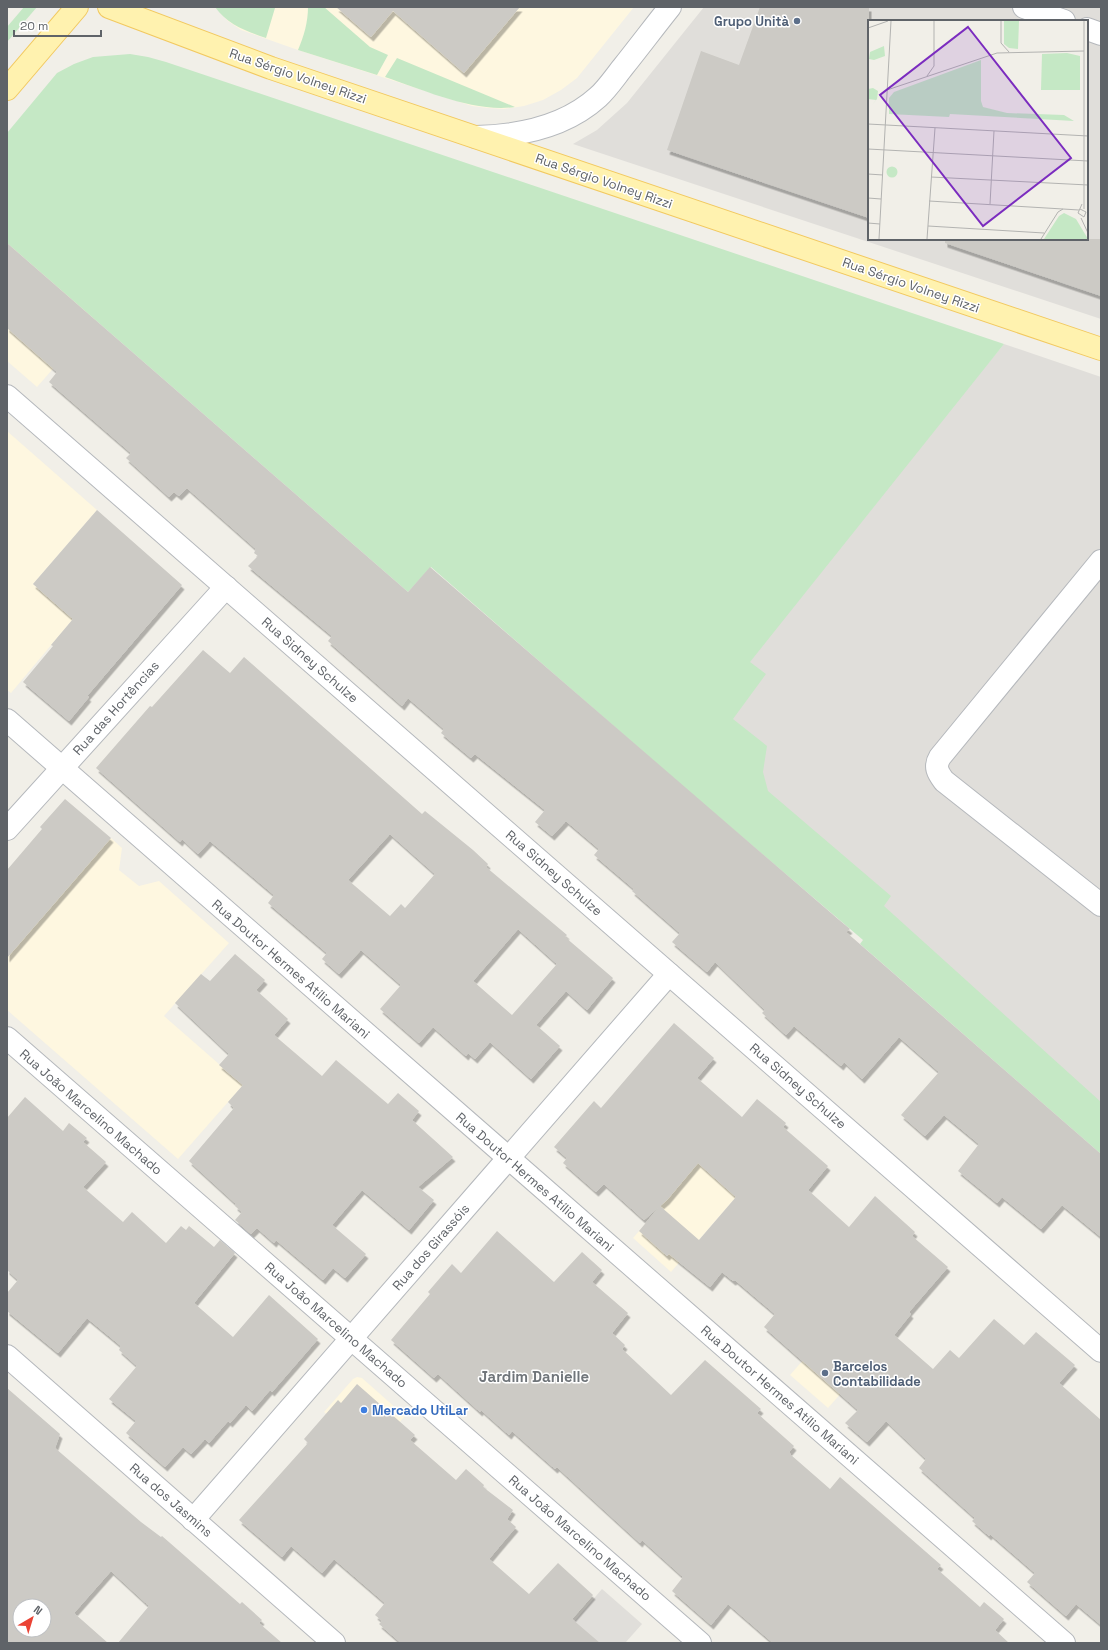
<svg xmlns="http://www.w3.org/2000/svg" width="1108" height="1650" viewBox="0 0 1108 1650" font-family="'Space Grotesk',sans-serif">
	<style>
		.commercial { fill: #fef7e0 }
		.industrial { fill: #e0deda; fill-rule: evenodd }
		.green { fill: #c5e8c5 }
		.building { fill: #cccac5; fill-rule: evenodd; filter: url(#shadow) }
		.lines { fill: none; stroke-linecap: round; stroke-linejoin: round }
		.minor-casing { stroke: #b5b8bc; stroke-width: 24 }
		.major-casing { stroke: #f2c960; stroke-width: 24 }
		.minor { stroke: #fff; stroke-width: 22 }
		.major { stroke: #fff2af; stroke-width: 22 }
		.service-dot { fill: #5c6f8a; stroke: #fff; stroke-width: 1.5 }
		.shop-dot { fill: #3f7fe0; stroke: #fff; stroke-width: 1.5 }
		.labels { text-anchor: middle; dominant-baseline: central; stroke-width: 3; stroke-linejoin: round; paint-order: stroke }
		.service-label { font-size: 13px; font-weight: bold; fill: #4e5e75; stroke: #fff; text-anchor: end }
		.street-label { font-size: 13px; fill: #5f6368; stroke: #fff }
		.shop-label { font-size: 13px; font-weight: bold; fill: #366cbe; stroke: #fff; text-anchor: start }
		.quarter-label { font-size: 15px; font-weight: bold; fill: #70757a; stroke: #fff }
		.inset-road { fill: none; stroke: #b3b3b1; stroke-width: 1 }
		.view { fill: #7b2cbf; fill-opacity: 0.15; stroke: #7b2cbf; stroke-width: 2 }
		.inset-edge { fill: none; stroke: #5f6368; stroke-width: 2 }
	</style>
	<defs>
		<filter id="shadow"><feDropShadow dx="2.5" dy="4.5" stdDeviation="0" flood-color="#0004"/></filter>
	</defs>
	<rect width="100%" height="100%" fill="#f1efe8"/>
	<g class="commercial">
		<polygon points="215,7 634,7 577,78 561,90 543,100 524,106 504,109 488,108 472,106 298,50 241,30 228,21"/>
		<polygon points="7,243 96,320 37,387 7,361"/>
		<polygon points="7,431 97,510 33,584 73,619 11,693 7,690"/>
		<polygon points="111,838 122,848 119,870 139,886 159,881 229,943 164,1016 243,1085 178,1159 7,1010 7,880"/>
		<polygon points="698,1163 736,1197 671,1272 633,1238"/>
		<polygon points="841,1317 893,1335 828,1408 790,1375"/>
		<polygon points="357,1377 362,1378 405,1416 372,1454 324,1412 353,1379"/>
	</g>
	<g class="industrial">
		<path d="M704 7H1101V319L573 144 597 130 627 103ZM869 21H1087V239H869Z"/>
		<polygon points="1004,344 1101,377 1101,1112 672,743"/>
		<polygon points="602,1589 642,1624 625,1643 556,1643"/>
	</g>
	<g class="green">
		<polygon points="24,7 37,7 7,42 7,27"/>
		<path d="M215 7H275V8L266 38C246 31 228 25 215 7Z"/>
		<path d="M308 7H324L370 47 388 55 377 75 298 50C304 36 308 22 308 7Z"/>
		<polygon points="130,54 148,57 166,62 1004,344 750,662 766,674 733,719 767,746 763,772 768,791 891,896 884,906 1101,1102 1101,1154 860,944 863,940 692,794 431,567 408,592 7,243 7,133 57,73 74,64 93,57"/>
		<path d="M397 58 515 107C474 113 424 90 385 77Z"/>
	</g>
	<g class="building">
		<polygon points="336,7 520,7 464,73 393,11 371,37"/>
		<polygon points="760,7 869,7 869,218 667,150 701,51 739,65"/>
		<polygon points="945,239 1101,239 1101,296 945,243"/>
		<polygon points="7,243 408,592 430,567 838,919 850,929 846,932 1101,1154 1101,1237 1062,1205 1041,1229 1002,1197 997,1203 958,1171 979,1144 944,1115 925,1136 901,1115 939,1072 899,1037 862,1079 844,1062 841,1066 794,1026 786,1035 762,1013 765,1010 715,962 707,972 672,942 680,933 632,891 634,889 594,855 599,849 566,821 552,836 535,822 545,810 475,754 471,758 441,733 444,729 408,698 402,706 328,641 332,636 248,566 258,556 254,553 256,549 187,488 179,496 174,492 169,497 126,458 131,453 49,382 57,372 7,328"/>
		<polygon points="97,510 182,585 87,696 89,697 69,721 23,682 53,646 51,645 73,619 33,584"/>
		<path d="M203 650 230 673 244 657 422 814 425 811 473 850 488 864 486 867 567 935 565 937 613 978 587 1010 566 991 536 1025 560 1046 531 1079 490 1042 475 1059 468 1053 466 1056 433 1027 419 1043 380 1009 401 985 361 950 339 974 322 959 327 953 268 903 274 895 210 841 198 854 182 839 180 842 96 768 150 706 152 707ZM390 834 435 874 405 908 401 904 390 916 348 880ZM518 929 557 964 512 1015 473 981Z"/>
		<polygon points="65,799 111,838 7,958 7,870 42,829 40,827"/>
		<polygon points="235,954 265,980 256,990 288,1019 274,1035 322,1076 336,1060 388,1104 398,1093 419,1111 412,1120 453,1157 418,1187 434,1200 409,1230 362,1190 332,1225 366,1254 345,1278 333,1268 323,1280 276,1240 274,1243 257,1228 251,1234 235,1220 242,1212 235,1206 236,1204 189,1161 234,1108 228,1102 243,1085 219,1065 229,1054 175,1003 201,974 210,981"/>
		<path d="M674 1023 714 1058 697 1078 742 1117 757 1099 786 1123 783 1127 828 1166 808 1190 849 1227 875 1196 915 1232 912 1236 948 1267 909 1312 911 1314 894 1335 933 1369 950 1350 959 1358 994 1319 1024 1345 1036 1332 1075 1365 1059 1383 1101 1420V1625L1076 1604 1066 1616 1027 1582 1035 1573 990 1534 989 1536 972 1521 975 1518 919 1468 926 1459 886 1421 867 1442 845 1423 858 1410 764 1327 775 1314 735 1280 733 1281 722 1272 710 1287 669 1254 667 1256 639 1231 659 1207 644 1220 604 1184 596 1192 563 1163 567 1158 554 1147 594 1101 601 1108ZM698 1163 736 1197 699 1240 660 1206 667 1200Z"/>
		<polygon points="25,1097 63,1131 69,1123 87,1138 83,1142 106,1162 83,1187 123,1222 132,1212 166,1243 181,1226 186,1230 189,1226 214,1247 220,1240 235,1253 194,1303 233,1337 269,1295 318,1339 272,1392 270,1390 252,1411 246,1405 230,1423 228,1421 209,1443 205,1439 191,1454 183,1447 165,1467 126,1433 136,1421 109,1399 137,1366 119,1350 121,1346 87,1318 58,1353 7,1311 7,1293 18,1280 7,1270 7,1118"/>
		<polygon points="497,1231 554,1282 582,1252 602,1270 592,1282 628,1313 612,1333 625,1345 622,1349 671,1395 705,1360 761,1409 757,1413 794,1446 789,1452 791,1455 830,1489 840,1477 941,1565 937,1569 980,1607 984,1602 1004,1619 995,1630 1009,1643 773,1643 728,1604 711,1625 672,1591 683,1577 642,1540 640,1543 557,1467 555,1469 512,1431 509,1435 481,1410 480,1412 438,1374 434,1378 391,1340 430,1294 428,1292 452,1264 461,1273"/>
		<polygon points="357,1384 415,1435 410,1440 456,1480 466,1469 484,1485 483,1487 513,1510 507,1519 516,1527 489,1559 529,1594 558,1563 593,1595 572,1619 600,1643 401,1643 379,1624 382,1621 375,1615 385,1603 334,1559 322,1573 291,1546 282,1557 239,1520 308,1443 304,1439 338,1400 341,1403"/>
		<path d="M7 1388 60 1434 55 1448 141 1522 161 1537 162 1536 240 1604 242 1602 262 1620 259 1623 282 1643H118L149 1606 111 1571 74 1613 108 1643H7ZM20 1606H44V1630H20Z"/>
	</g>
	<g class="lines">
		<defs>
			<g id="minor">
				<polyline points="1024,7 1064,21"/>
				<polyline points="1087,29 1101,34"/>
				<path d="M476 137C519 136 565 127 598 97 607 89 615 77 623 67 639 47 654 27 670 7"/>
				<polyline points="7,396 1101,1351"/>
				<path d="M1101 561 940 757C934 767 938 773 944 781L1101 905"/>
				<polyline points="7,720 1064,1643"/>
				<polyline points="7,829 226,587"/>
				<polyline points="7,1038 700,1643"/>
				<polyline points="7,1356 334,1643"/>
				<polyline points="193,1520 669,974"/>
			</g>
			<g id="major">
				<polyline points="109,7 271,68 1101,349"/>
				<polyline points="7,89 77,7"/>
			</g>
		</defs>
		<use href="#minor" class="minor-casing"/>
		<use href="#major" class="major-casing"/>
		<use href="#minor" class="minor"/>
		<use href="#major" class="major"/>
	</g>
	<g class="service-dot">
		<circle cx="797" cy="21" r="4"/>
		<circle cx="825" cy="1373" r="4"/>
	</g>
	<circle class="shop-dot" cx="364" cy="1410" r="4"/>
	<g class="labels">
		<g class="service-label">
			<text x="789" y="21">Grupo Unità</text>
			<text x="833" y="1366" text-anchor="start">Barcelos<tspan x="833" dy="15">Contabilidade</tspan></text>
		</g>
		<g class="street-label">
			<text transform="translate(298 76) rotate(19)">Rua Sérgio Volney Rizzi</text>
			<text transform="translate(604 181) rotate(19)">Rua Sérgio Volney Rizzi</text>
			<text transform="translate(911 285) rotate(19)">Rua Sérgio Volney Rizzi</text>
			<text transform="translate(310 660) rotate(41)">Rua Sidney Schulze</text>
			<text transform="translate(116 708) rotate(-48)">Rua das Hortências</text>
			<text transform="translate(554 873) rotate(41)">Rua Sidney Schulze</text>
			<text transform="translate(291 969) rotate(41)">Rua Doutor Hermes Atílio Mariani</text>
			<text transform="translate(798 1086) rotate(41)">Rua Sidney Schulze</text>
			<text transform="translate(91 1112) rotate(41)">Rua João Marcelino Machado</text>
			<text transform="translate(535 1182) rotate(41)">Rua Doutor Hermes Atílio Mariani</text>
			<text transform="translate(431 1247) rotate(-49)">Rua dos Girassóis</text>
			<text transform="translate(336 1325) rotate(41)">Rua João Marcelino Machado</text>
			<text transform="translate(780 1395) rotate(41)">Rua Doutor Hermes Atílio Mariani</text>
			<text transform="translate(171 1500) rotate(41)">Rua dos Jasmins</text>
			<text transform="translate(580 1538) rotate(41)">Rua João Marcelino Machado</text>
		</g>
		<g class="shop-label">
			<text x="372" y="1410">Mercado UtiLar</text>
		</g>
		<g class="quarter-label">
			<text x="534" y="1376">Jardim Danielle</text>
		</g>
	</g>
	<g transform="translate(868 20)">
		<rect width="220" height="220" fill="#f1efe8"/>
		<path d="M136 1H151L150 29 141 28 136 24ZM16 26 17 36 6 40 1 39 2 32ZM199 33 212 36V70H173L174 34ZM113 40V81L115 87 139 93 196 95 206 101 82 94 81 97 21 94V78L26 72ZM5 68 10 71 9 79 4 85 8 80 0 79V69ZM18.5 152a5.5 5.5 0 1 1 11 0a5.5 5.5 0 1 1-11 0ZM196 193 208 199 220 219H176L191 196Z" fill="#c5e8c5"/>
		<path class="inset-road" d="M133 1V23L141 32M0 8 20 1M59 56 66 46V1M19 70 129 33 216 31M0 104 220 116M0 129 220 141M0 154 15 155M63 157 220 165M0 178 13 179M61 181 195 189M122 184 126 111M212 189 218 192 216 197 210 193 214 184M216 189V1M213 198 220 213M0 203 12 204M60 206 176 213M11 219 23 1M59 219 67 108M173 219 190 192 195 189 211 190"/>
		<path class="view" d="M100 7 203 138 115 206 12 75Z"/>
		<rect width="220" height="220" class="inset-edge"/>
	</g>
	<rect width="1108" height="1650" fill="none" stroke="#5f6368" stroke-width="16"/>
	<g transform="translate(32 1618) rotate(38)"><circle r="19" fill="#ffffff" stroke="#bfc1c3"/>
	<path d="M0-3L7 15L0 10L-7 15Z" fill="#ea4335"/>
	<text y="-6" font-size="11" font-weight="bold" text-anchor="middle" fill="#5f6368">N</text>
	</g>
	<path d="M14 30v6h87v-6" fill="none" stroke="#5f6368" stroke-width="2"/>
	<text x="20" y="30" font-size="12" fill="#5f6368" stroke="#ffffff" stroke-width="3" paint-order="stroke">20 m</text>
</svg>
